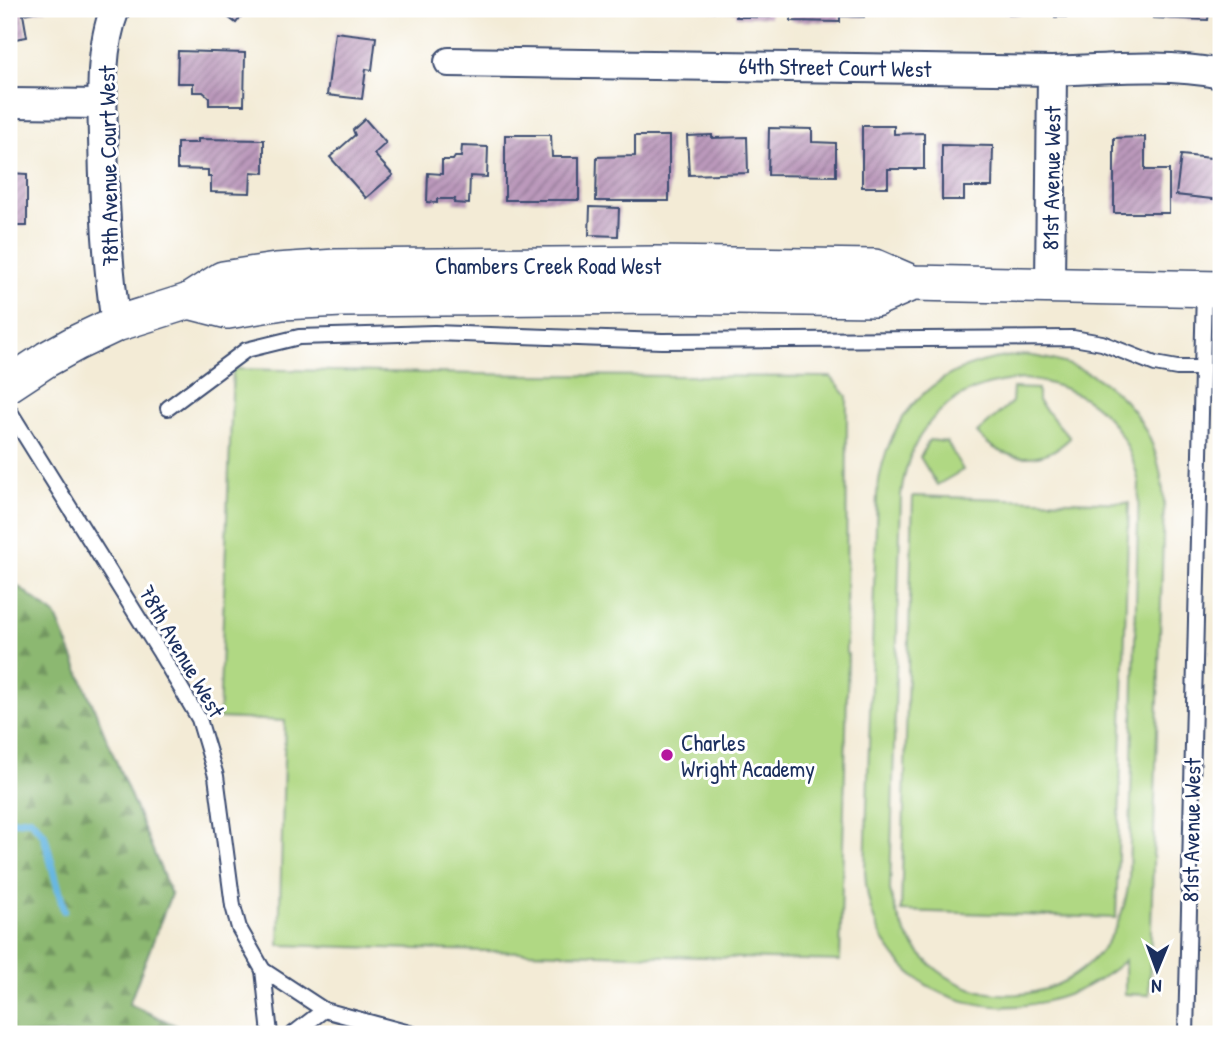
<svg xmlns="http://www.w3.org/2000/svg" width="1230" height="1043" viewBox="0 0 1230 1043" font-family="'Patrick Hand',sans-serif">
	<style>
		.grass { fill: #b0d883; stroke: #668470; stroke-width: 2; fill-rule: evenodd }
		.forest { fill: url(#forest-firs); stroke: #547468; stroke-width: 2 }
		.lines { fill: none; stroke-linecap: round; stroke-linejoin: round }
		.stream { stroke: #67b7e2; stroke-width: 8 }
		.building { fill: url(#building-hatch) }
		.service-casing { stroke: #3b4b70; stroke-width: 18 }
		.minor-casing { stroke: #3b4b70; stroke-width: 32 }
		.tertiary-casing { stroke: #3b4b70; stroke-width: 38 }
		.service { stroke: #fff; stroke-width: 14 }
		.minor { stroke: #fff; stroke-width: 28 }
		.tertiary { stroke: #fff; stroke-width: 35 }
		.poi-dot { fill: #b5179e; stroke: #fff; stroke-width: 2.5 }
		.labels { text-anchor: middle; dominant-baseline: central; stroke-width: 6; stroke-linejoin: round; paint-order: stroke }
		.street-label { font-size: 23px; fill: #1b2f5e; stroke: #fff }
		.poi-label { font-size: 23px; fill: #1b2f5e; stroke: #fff; text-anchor: start }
	</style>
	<defs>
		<pattern id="forest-firs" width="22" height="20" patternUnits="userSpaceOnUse" patternTransform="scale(1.75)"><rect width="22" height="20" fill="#8cb871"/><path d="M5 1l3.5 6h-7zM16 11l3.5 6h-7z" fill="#729660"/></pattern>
		<pattern id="building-hatch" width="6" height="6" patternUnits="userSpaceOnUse" patternTransform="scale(1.75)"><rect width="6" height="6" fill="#b9b"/><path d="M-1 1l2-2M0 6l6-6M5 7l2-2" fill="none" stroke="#977d9b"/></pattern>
	</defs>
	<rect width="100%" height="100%" fill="#fff"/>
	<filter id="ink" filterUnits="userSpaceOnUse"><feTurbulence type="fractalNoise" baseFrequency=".0143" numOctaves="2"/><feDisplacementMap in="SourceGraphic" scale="14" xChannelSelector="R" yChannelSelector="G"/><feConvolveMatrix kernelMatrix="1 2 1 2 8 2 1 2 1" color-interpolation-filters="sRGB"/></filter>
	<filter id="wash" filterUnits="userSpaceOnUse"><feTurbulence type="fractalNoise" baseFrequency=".00686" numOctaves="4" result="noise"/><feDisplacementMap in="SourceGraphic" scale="28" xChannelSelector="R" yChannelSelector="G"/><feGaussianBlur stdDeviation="1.57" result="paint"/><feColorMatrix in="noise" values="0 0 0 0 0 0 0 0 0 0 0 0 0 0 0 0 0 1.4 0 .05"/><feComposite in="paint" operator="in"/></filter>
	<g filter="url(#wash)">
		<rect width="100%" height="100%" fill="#f3ebd6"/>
		<g class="grass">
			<path d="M1025 355C1109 364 1160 418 1164 503L1149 995 1125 994V960C1032 1043 872 1015 865 871L877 494C887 409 939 360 1025 355ZM1024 379C1088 386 1126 421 1139 483L1129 879C1113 1026 921 1036 890 890L901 495C910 424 953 383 1024 379Z"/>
			<polygon points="233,369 531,375 831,377 847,396 846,653 848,654 840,961 279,945 285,721 219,718"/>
			<path d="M1013 388 1038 389V401L1070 438C1042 466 1002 462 977 433L1012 402Z"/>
			<polygon points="929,440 947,442 963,470 937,485 920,457"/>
			<polygon points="913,496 1129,503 1116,918 901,911"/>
		</g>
		<polygon class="forest" points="9,579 56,616 171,894 129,1004 177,1026 180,1034 9,1034"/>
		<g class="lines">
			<polyline class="stream" points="9,822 30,819 44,835 64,910"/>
		</g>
		<g id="blocks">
			<g class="building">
				<polygon points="9,9 46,9 46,10 23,14 27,37 9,40"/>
				<polygon points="217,9 247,9 236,23"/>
				<polygon points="710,9 770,9 770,17 736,17 736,12 710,11"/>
				<polygon points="791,9 864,9 864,17 840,16 840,22 791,21"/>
				<rect x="879" y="9" width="25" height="6"/>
				<polygon points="1003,9 1035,9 1035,13 1009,15 1009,13 1003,13"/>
				<rect x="1055" y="9" width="34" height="8"/>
				<polygon points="1154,9 1209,9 1208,20 1153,18"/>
				<polygon points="335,32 376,37 372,70 366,69 362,99 327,95"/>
				<polygon points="178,51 245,53 244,105 209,105 209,97 203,92 193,92 193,83 177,83"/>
				<polygon points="365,119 386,143 374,154 393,175 366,198 330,157 355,135 353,130"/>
				<polygon points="862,126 894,126 894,134 924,133 924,169 888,169 888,187 862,187"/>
				<polygon points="769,128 812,129 812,142 836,143 836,176 768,175"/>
				<polygon points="505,135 551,135 552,157 579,157 579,200 505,200"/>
				<polygon points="712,135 712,138 747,137 748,173 689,175 687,136"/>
				<polygon points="635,136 669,136 669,201 596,201 597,157 635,156"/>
				<polygon points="1145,137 1145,170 1169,170 1169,213 1114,213 1114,138"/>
				<polygon points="198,139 264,140 264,173 251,172 250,193 211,192 211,177 208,177 208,170 177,169 177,143 198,143"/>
				<polygon points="942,145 993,146 992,187 964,187 964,200 942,200"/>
				<polygon points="462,146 488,147 487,177 470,176 469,204 454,203 455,199 437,199 437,203 427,202 428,173 442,174 442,160 453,160 455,157 461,157"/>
				<polygon points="1181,155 1221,159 1221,200 1176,195"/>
				<polygon points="9,173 27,174 27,226 9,226"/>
				<polygon points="590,207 619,208 618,236 589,235"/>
			</g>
		</g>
	</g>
	<g filter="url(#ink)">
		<use href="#blocks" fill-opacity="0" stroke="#3b4b70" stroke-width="2"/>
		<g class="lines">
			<defs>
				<g id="service">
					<polyline points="168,408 246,350 299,337 434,333 662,341 1073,338 1102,343 1155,364 1177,368 1202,368"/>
					<polyline points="9,410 159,651 199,719 216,776 233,906 239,928 263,970 324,1010 413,1034"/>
					<polyline points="263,970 270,1034"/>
					<polyline points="293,1034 324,1010"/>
					<polyline points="1186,1034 1204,289"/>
				</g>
				<g id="minor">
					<path d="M115 9C100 47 102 96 103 137 104 200 107 262 116 324"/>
					<path d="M449 62 1052 71C1108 69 1166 63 1221 74"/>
					<polyline points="9,103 102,104"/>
					<polyline points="1050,285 1052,71"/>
				</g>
				<g id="tertiary">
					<polyline points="189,301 228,311 282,302 342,299 661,296 875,299 912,283"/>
					<polyline points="9,384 47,359 76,343 116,324 189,301 223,279 276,271 336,267 656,264 875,267 912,283 1221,289"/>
				</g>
			</defs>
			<use href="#service" class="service-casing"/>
			<use href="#minor" class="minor-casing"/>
			<use href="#tertiary" class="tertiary-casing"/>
			<use href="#service" class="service"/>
			<use href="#minor" class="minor"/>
			<use href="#tertiary" class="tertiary"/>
		</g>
	</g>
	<circle class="poi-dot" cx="667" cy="755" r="7"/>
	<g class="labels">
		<g class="street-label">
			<text transform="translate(835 67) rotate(1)">64th Street Court West</text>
			<text transform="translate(108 166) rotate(-91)">78th Avenue Court West</text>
			<text transform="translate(1051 178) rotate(-89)">81st Avenue West</text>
			<text x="548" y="265">Chambers Creek Road West</text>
			<text transform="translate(182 651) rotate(60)">78th Avenue West</text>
			<text transform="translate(1191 830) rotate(-89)">81st Avenue West</text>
		</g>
		<g class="poi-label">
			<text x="681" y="742">Charles<tspan x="681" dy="26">Wright Academy</tspan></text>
		</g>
	</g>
	<rect width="1230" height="1043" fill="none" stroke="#fff" stroke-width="35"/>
	<g transform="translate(1157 970) rotate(181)" stroke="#ffffff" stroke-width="5" paint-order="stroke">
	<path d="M0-5L12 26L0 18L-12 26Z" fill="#1b2f5e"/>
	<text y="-10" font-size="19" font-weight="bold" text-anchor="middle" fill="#1b2f5e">N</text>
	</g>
</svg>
